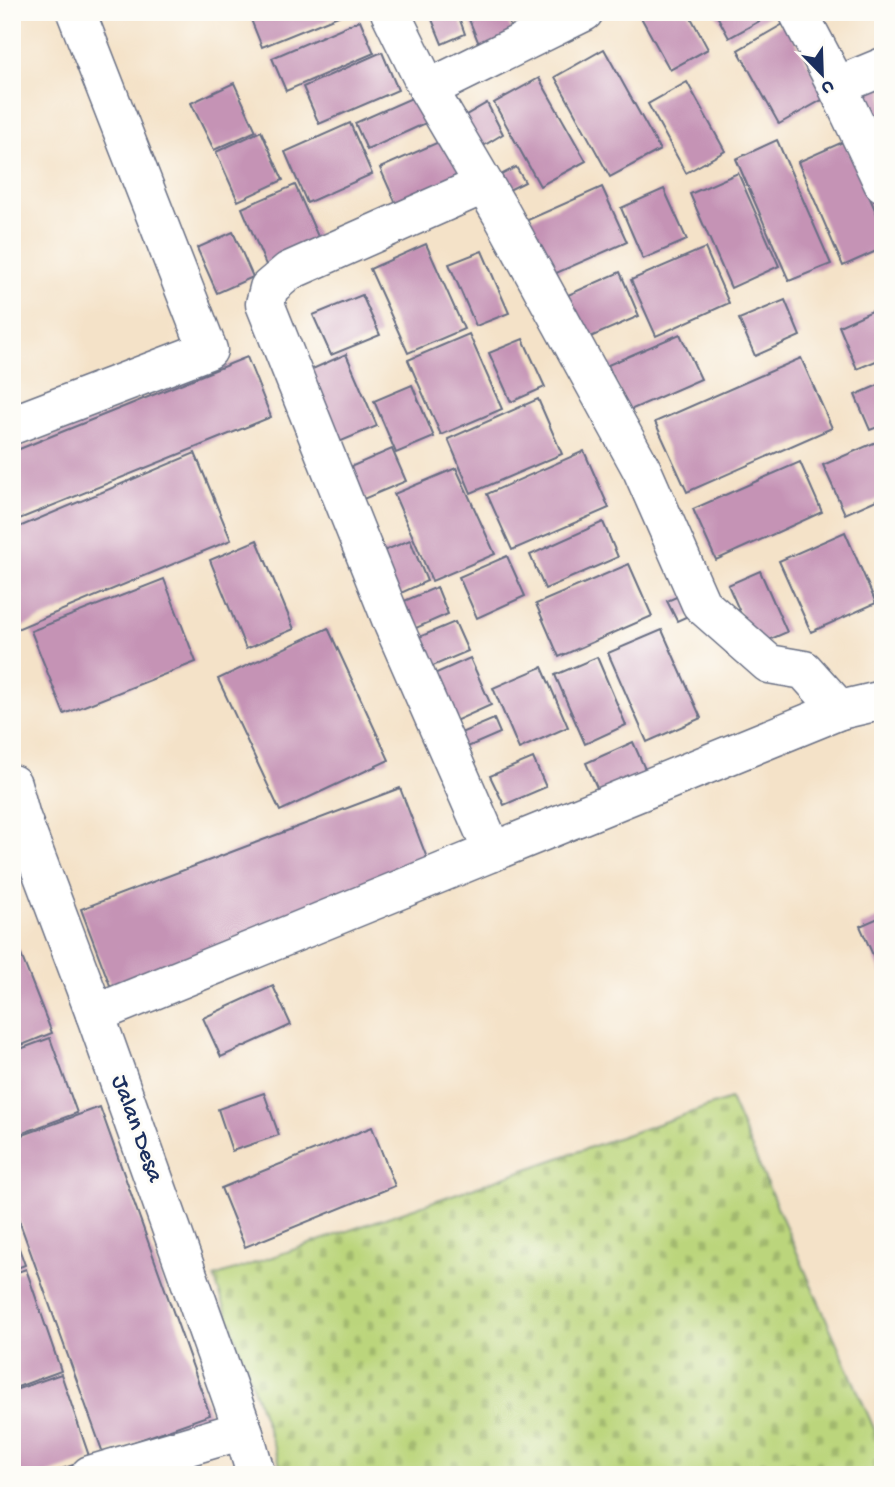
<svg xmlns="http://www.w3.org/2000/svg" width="895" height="1487" viewBox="0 0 895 1487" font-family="'Gochi Hand',sans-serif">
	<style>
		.cemetery { fill: url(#cemetery-stones); stroke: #6b826c; stroke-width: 2 }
		.building { fill: #c593b5 }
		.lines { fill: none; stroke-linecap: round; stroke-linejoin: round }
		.minor-casing { stroke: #676e83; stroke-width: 41 }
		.tertiary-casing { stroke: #676e83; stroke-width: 41 }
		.minor { stroke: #fff; stroke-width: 38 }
		.tertiary { stroke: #fff; stroke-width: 38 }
		.labels { text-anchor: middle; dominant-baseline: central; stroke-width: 6; stroke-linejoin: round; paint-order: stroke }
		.street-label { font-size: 24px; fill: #1b2f5e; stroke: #fdfcf7 }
	</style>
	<defs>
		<pattern id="cemetery-stones" width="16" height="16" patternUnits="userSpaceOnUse" patternTransform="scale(1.75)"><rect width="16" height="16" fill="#bbd57b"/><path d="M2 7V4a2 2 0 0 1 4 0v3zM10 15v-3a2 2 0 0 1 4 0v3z" fill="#a0b76d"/></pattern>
	</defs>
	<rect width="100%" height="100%" fill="#fdfcf7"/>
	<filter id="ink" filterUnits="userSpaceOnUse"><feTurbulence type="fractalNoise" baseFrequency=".0143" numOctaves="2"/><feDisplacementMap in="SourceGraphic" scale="14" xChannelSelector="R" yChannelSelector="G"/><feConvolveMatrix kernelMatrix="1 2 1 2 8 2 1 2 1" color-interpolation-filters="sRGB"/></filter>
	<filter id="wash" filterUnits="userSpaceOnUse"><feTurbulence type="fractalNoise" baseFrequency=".00686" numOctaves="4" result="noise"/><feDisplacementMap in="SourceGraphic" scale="28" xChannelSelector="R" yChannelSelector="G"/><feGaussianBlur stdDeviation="1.57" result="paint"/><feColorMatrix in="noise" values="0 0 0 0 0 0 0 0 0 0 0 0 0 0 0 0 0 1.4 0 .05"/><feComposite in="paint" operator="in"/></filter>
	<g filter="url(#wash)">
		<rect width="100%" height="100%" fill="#f4e2c8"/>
		<polygon class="cemetery" points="730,1099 883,1449 883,1475 284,1475 214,1277"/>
		<g id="blocks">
			<g class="building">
				<polygon points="248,12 348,12 262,47"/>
				<polygon points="429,12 457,12 465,34 442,44"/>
				<polygon points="466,12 504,12 514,35 481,49"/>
				<polygon points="638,12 688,12 708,49 670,70"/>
				<polygon points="715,12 776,12 729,38"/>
				<polygon points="360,20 374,53 286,91 272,58"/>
				<polygon points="785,23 827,97 779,124 738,50"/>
				<polygon points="604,49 660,150 610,177 555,77"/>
				<polygon points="382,52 398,90 319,124 303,87"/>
				<polygon points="883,76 883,141 848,95"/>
				<polygon points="539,78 586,161 540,186 494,103"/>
				<polygon points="687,82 725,151 686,173 648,104"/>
				<polygon points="234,83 256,131 214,150 191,103"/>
				<polygon points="414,97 426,123 367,150 355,123"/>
				<polygon points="487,103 503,134 478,149 461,118"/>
				<polygon points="350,123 372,174 307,203 285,152"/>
				<polygon points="261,131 283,180 238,201 216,152"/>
				<polygon points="450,137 467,174 397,206 380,168"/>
				<polygon points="777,140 831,264 789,281 736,159"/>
				<polygon points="845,141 883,228 883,248 843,266 798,162"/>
				<polygon points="516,167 525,182 507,191 499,176"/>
				<polygon points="738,173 779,266 731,288 690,194"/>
				<polygon points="295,185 320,241 266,265 242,208"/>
				<polygon points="602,187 627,242 545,278 521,223"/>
				<polygon points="664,189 687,240 643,259 621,208"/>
				<polygon points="233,232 253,277 217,293 197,248"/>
				<polygon points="426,244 464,329 408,353 370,269"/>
				<polygon points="705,248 729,303 656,336 631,280"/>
				<polygon points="482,251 509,313 476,326 449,264"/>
				<polygon points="620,272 639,316 586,339 568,295"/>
				<polygon points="362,295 380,335 331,355 313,315"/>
				<polygon points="785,300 800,336 755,356 739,319"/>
				<polygon points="883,306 883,358 857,369 839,326"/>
				<polygon points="469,334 502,409 441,435 408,360"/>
				<polygon points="680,334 701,379 628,411 608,365"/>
				<polygon points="523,339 545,387 511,402 489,353"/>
				<polygon points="346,354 377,426 332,445 299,375"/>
				<polygon points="247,357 271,417 12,522 12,452"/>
				<polygon points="801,358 832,428 687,492 655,422"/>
				<polygon points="883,383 883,425 870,430 855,395"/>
				<polygon points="412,385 434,437 396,453 374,401"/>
				<polygon points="538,399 562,454 471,493 448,439"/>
				<polygon points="883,439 883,497 845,514 823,465"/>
				<polygon points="392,449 406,481 354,503 341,471"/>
				<polygon points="584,451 609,508 512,550 487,494"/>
				<polygon points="195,453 231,540 17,629 12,617 12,530"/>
				<polygon points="800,462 822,512 716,560 693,509"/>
				<polygon points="456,468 495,554 432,581 394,494"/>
				<polygon points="603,522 618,557 545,589 530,555"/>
				<polygon points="845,532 876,603 811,632 779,561"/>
				<polygon points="257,540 294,629 246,649 210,560"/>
				<polygon points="410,540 427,581 388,599 369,557"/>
				<polygon points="507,556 525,596 477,618 459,577"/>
				<polygon points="629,564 652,616 559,657 536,604"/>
				<polygon points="760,571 787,632 755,646 728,585"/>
				<polygon points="164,579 196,662 64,714 31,631"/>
				<polygon points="437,587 448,614 407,632 395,605"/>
				<polygon points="688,592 697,612 677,621 667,601"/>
				<polygon points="455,622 468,651 426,669 412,640"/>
				<polygon points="328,628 389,760 280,811 218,679"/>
				<polygon points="662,630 701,718 647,742 608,653"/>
				<polygon points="597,657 626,725 585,744 555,675"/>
				<polygon points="470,658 491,705 444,726 423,679"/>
				<polygon points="542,667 568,727 519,749 493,688"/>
				<polygon points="494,719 500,733 463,749 456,735"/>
				<polygon points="633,742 648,776 601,797 586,763"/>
				<polygon points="533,758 546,787 504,805 490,776"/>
				<polygon points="400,788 430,866 111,988 81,909"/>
				<polygon points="883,916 883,972 881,973 860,926"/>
				<polygon points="12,932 52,1033 12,1049"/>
				<polygon points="273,986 291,1025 221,1057 203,1018"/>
				<polygon points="50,1038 77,1113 12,1137 12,1052"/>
				<polygon points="264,1093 279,1135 232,1151 218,1109"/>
				<polygon points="100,1107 210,1415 103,1453 12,1201 12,1139"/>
				<polygon points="372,1127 395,1186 245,1247 221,1188"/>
				<polygon points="12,1229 25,1265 12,1270"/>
				<polygon points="26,1269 61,1371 12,1389 12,1274"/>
				<polygon points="61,1374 90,1459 45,1475 12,1475 12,1391"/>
			</g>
		</g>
	</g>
	<g filter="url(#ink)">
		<use href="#blocks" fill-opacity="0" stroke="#676e83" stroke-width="2"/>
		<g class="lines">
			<defs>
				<g id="minor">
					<polyline points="390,12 428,89 501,213 642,470 701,604 769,664 804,670 840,710"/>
					<polyline points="798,12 837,86 883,183"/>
					<polyline points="837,86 883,67"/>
					<polyline points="428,89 584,12"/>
					<polyline points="483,185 289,271 269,288 265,304 393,624 493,852"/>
					<polyline points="12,425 208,350 76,12"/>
					<polyline points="95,1014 840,710 883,700"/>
					<polyline points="90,1475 243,1430"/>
				</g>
				<polyline id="tertiary" points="12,784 21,817 95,1014 243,1430 256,1475"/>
			</defs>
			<use href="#minor" class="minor-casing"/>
			<use href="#tertiary" class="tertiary-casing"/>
			<use href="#minor" class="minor"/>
			<use href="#tertiary" class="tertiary"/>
		</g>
	</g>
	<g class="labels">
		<g class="street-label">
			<text transform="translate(136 1129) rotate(70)">Jalan Desa</text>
		</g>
	</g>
	<rect width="895" height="1487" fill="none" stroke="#fdfcf7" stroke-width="42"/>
	<g transform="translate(822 74) rotate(157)" stroke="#fdfcf7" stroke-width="5" paint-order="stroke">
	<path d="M0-5L12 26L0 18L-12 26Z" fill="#1b2f5e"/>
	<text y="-10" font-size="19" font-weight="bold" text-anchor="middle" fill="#1b2f5e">U</text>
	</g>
</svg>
